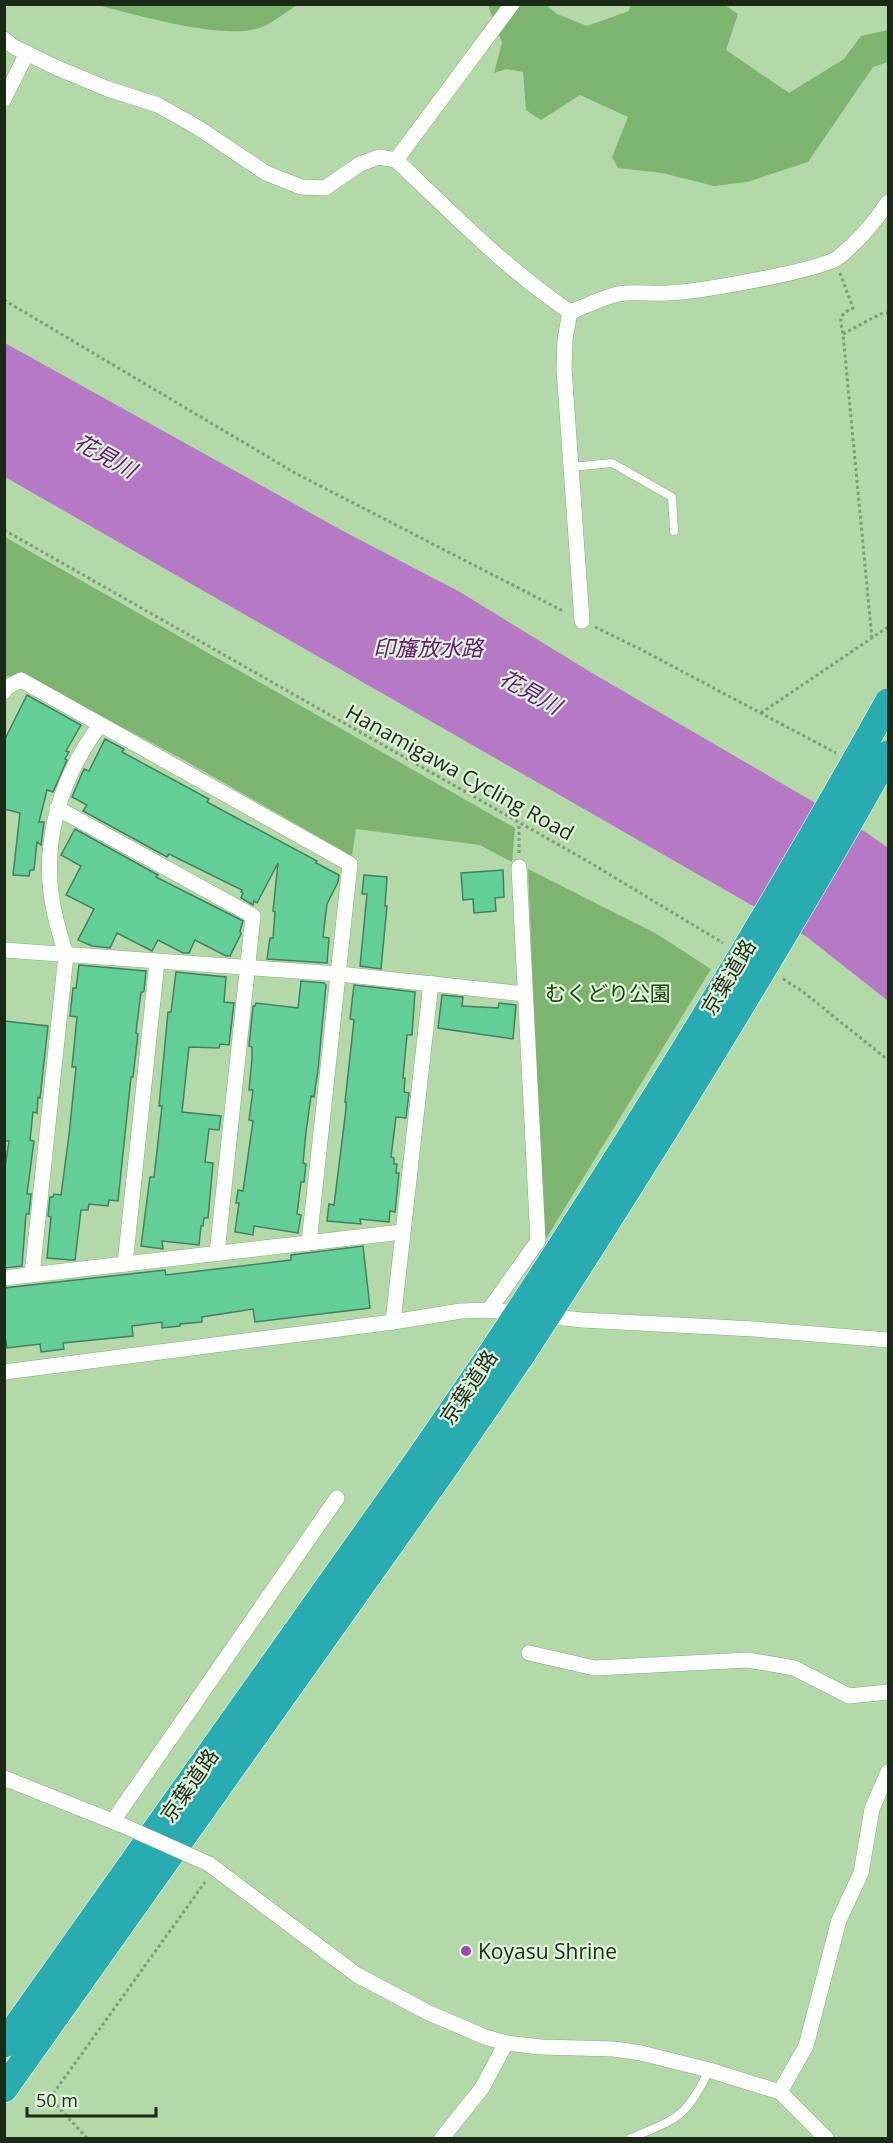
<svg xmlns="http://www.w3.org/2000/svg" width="893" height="2143" viewBox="0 0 893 2143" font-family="'Open Sans','Noto Sans JP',sans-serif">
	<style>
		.green { fill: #7db46f }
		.water { fill: #b679c6 }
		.building { fill: #62cf99; stroke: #457e60; stroke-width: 1.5 }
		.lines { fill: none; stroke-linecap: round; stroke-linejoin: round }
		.lane-casing { stroke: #89ad7f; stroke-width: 9 }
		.street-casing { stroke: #89ad7f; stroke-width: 16 }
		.highway-casing { stroke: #fff; stroke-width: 28 }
		.path { stroke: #7e9c76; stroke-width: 3; stroke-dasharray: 3 3; stroke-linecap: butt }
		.lane { stroke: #fff; stroke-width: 8 }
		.street { stroke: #fff; stroke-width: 15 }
		.highway { stroke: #28abb1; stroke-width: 27 }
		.street-bridge-casing { stroke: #89ad7f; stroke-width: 16; stroke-linecap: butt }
		.highway-bridge-casing { stroke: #fff; stroke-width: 28; stroke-linecap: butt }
		.street-bridge { stroke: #fff; stroke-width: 15 }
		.highway-bridge { stroke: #28abb1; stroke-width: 27 }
		.poi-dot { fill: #a049b5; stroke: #e0f4db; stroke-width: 2 }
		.labels { text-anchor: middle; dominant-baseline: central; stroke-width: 4.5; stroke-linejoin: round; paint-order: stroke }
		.street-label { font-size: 21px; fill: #1b2917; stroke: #e0f4db }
		.park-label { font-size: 21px; fill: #19430c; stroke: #e0f4db }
		.poi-label { font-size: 21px; fill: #1b2917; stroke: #e0f4db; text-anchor: start }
		.water-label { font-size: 22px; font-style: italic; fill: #651776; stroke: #e0f4db }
	</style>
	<rect width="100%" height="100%" fill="#b3d9a9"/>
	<g class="green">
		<path d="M97 5V4L297 5C286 12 274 22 262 27 227 42 134 14 97 5Z"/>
		<polygon points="488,5 546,5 557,14 587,26 629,11 630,5 725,5 738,14 726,50 789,93 844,59 861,36 888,30 888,62 873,67 808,162 747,182 714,186 662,173 618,168 612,157 628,117 580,95 541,120 526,110 523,72 507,69 494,73 502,43"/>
		<polygon points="5,537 515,828 512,862 480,845 356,829 352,856 184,760 26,676 7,676 5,680"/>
		<polygon points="528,869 655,933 711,969 544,1242"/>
	</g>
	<polygon class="water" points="5,343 343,531 460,592 592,673 867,833 888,848 888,1001 807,937 5,477"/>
	<g class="building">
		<polygon points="27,695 81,725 66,751 69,752 65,759 67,760 53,792 47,790 39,822 44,822 41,845 37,842 34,870 30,870 29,876 13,875 20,813 4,809 4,741"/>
		<polygon points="105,739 124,749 122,752 209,799 207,802 317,861 316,863 339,875 338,882 327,904 323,937 329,938 327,963 267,959 270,938 273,938 275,912 273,911 278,863 257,903 254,901 253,905 241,898 243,893 241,892 242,890 169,854 167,857 83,811 87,805 72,797 84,769 89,771"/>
		<polygon points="75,829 158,875 156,877 243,921 240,931 241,934 230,956 226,956 195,940 189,953 183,953 158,940 152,951 117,933 110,948 92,946 78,940 94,909 66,895 81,866 61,855"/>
		<polygon points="503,870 504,897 495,898 496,911 474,913 473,899 463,900 461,873"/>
		<polygon points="364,875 387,877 385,906 387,906 381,969 360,966 367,894 362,894"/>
		<polygon points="79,965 146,971 144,991 141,993 139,1007 136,1033 138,1034 133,1077 131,1077 118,1201 109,1200 108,1206 89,1204 88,1210 81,1210 75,1260 71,1260 47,1258 51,1217 48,1216 50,1197 53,1197 54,1194 61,1195 69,1135 76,1067 72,1067 77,1017 70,1016 73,988 76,988"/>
		<polygon points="176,972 226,977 224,1002 234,1003 229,1045 220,1044 219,1048 189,1047 182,1112 221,1116 219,1130 209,1129 205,1162 213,1163 208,1218 204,1218 203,1226 201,1226 199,1245 162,1241 163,1249 141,1246 150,1177 154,1177 162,1106 159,1106 166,1033 168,1012 171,1012"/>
		<polygon points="301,981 324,983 326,985 318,1070 314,1097 311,1096 306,1132 303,1163 306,1164 304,1182 301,1182 297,1214 301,1215 298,1233 254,1226 253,1235 235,1232 239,1203 236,1203 238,1190 243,1191 253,1121 249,1120 253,1090 249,1090 252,1059 252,1047 249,1046 253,1006 255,1006 256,1003 298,1008"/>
		<polygon points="354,985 415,992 412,1035 407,1035 403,1078 405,1078 404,1092 409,1093 406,1118 396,1117 391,1157 394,1158 394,1164 397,1164 396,1173 399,1173 395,1212 390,1211 389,1222 360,1219 361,1224 327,1221 329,1204 334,1205 346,1109 346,1102 345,1102 354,1020 350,1019"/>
		<polygon points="442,995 463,997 462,1006 498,1008 499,1003 516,1005 513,1039 438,1028"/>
		<polygon points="4,1021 48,1026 40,1098 38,1097 37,1113 33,1112 30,1140 34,1141 27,1194 31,1194 29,1214 26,1214 22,1266 4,1268 4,1173 9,1141 4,1141"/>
		<polygon points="363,1246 370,1308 255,1322 253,1309 202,1317 202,1322 180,1324 180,1326 162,1328 162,1322 132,1326 133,1336 63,1343 64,1349 41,1352 40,1344 7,1348 4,1330 4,1288 165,1270 166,1275 291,1260 291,1255"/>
	</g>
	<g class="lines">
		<defs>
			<g id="lane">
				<polyline points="571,467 612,463 672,497 674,531"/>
				<path d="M631 2138C677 2119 687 2117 709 2070"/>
			</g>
			<g id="street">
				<path d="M4 39 14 47 55 67 108 89 158 105 197 127 266 173 301 187 325 188 360 164 379 157 396 160C452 213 506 269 570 312 586 306 601 298 618 294 634 291 652 294 668 293 696 292 820 271 839 257 857 242 875 222 888 202"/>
				<polyline points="4,99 27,53"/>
				<polyline points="396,160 512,4"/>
				<polyline points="570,312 565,339 564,369 582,621"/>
				<polyline points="4,692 7,687 21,680 350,864 309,1243"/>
				<polyline points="57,808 253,916 217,1253"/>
				<polyline points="4,950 339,974 525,994"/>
				<polyline points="125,1264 157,962"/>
				<path d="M32 1275 66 955C62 942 58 929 55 915 39 848 59 779 100 725"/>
				<polyline points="4,1278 402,1232"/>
				<polyline points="489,1310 538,1241 519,867"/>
				<polyline points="393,1322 431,983"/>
				<polyline points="4,1372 393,1322 461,1311 489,1310 582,1320 754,1329 888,1340"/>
				<polyline points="529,1653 595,1668 748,1660 794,1668 849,1696 888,1692"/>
				<polyline points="4,1778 122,1825"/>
				<polyline points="113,1821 337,1498"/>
				<polyline points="209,1864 357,1975 429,2013 485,2037 506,2043 541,2047 614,2049 641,2053 709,2070 780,2092 826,2138"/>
				<polyline points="780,2092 806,2046 839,1920 861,1873 872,1809 888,1772"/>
				<polyline points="442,2138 482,2088 506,2043"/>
			</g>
			<g id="highway">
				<polyline points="4,2044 421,1456 499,1342"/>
				<polyline points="4,2089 443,1470 521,1356"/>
			</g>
		</defs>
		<use href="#lane" class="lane-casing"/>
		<use href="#street" class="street-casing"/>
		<use href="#highway" class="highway-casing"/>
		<g class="path">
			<path d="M840 273 853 308C838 315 840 319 843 334L872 639"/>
			<polyline points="4,300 295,473 565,612"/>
			<polyline points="843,334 880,314 888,313"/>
			<polyline points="4,530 589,862 723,943"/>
			<polyline points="595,627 642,650 836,753"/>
			<polyline points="761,713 888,627"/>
			<polyline points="519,853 519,824"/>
			<polyline points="783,979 802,991 888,1060"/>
			<polyline points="87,2138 50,2098 205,1882"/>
		</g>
		<use href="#lane" class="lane"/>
		<use href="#street" class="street"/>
		<use href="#highway" class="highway"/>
		<defs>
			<polyline id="street-bridge" points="122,1825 209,1864"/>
			<g id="highway-bridge">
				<path d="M499 1342C636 1133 767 920 888 702"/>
				<path d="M521 1356C649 1159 773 959 888 754"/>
			</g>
		</defs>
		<use href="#street-bridge" class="street-bridge-casing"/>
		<use href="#highway-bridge" class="highway-bridge-casing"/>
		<use href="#street-bridge" class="street-bridge"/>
		<use href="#highway-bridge" class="highway-bridge"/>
	</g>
	<circle class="poi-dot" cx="466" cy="1951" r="6"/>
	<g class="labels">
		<g class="street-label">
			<text transform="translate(460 772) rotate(29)">Hanamigawa Cycling Road</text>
			<text transform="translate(728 977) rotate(-59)">京葉道路</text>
			<text transform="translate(468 1387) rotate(-56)">京葉道路</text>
			<text transform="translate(189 1785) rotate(-55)">京葉道路</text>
		</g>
		<g class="park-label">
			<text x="608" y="993">むくどり公園</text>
		</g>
		<g class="poi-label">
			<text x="478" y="1951">Koyasu Shrine</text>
		</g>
		<g class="water-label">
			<text transform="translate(106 455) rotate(29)">花見川</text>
			<text x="428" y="647">印旛放水路</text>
			<text transform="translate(531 691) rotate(29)">花見川</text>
		</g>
	</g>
	<rect width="893" height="2143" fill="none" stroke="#1b2917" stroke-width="12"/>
	<path d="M27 2107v9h129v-9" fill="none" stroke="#1b2917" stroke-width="3"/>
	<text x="36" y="2107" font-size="18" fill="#1b2917" stroke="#e0f4db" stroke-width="4.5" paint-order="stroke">50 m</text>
</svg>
